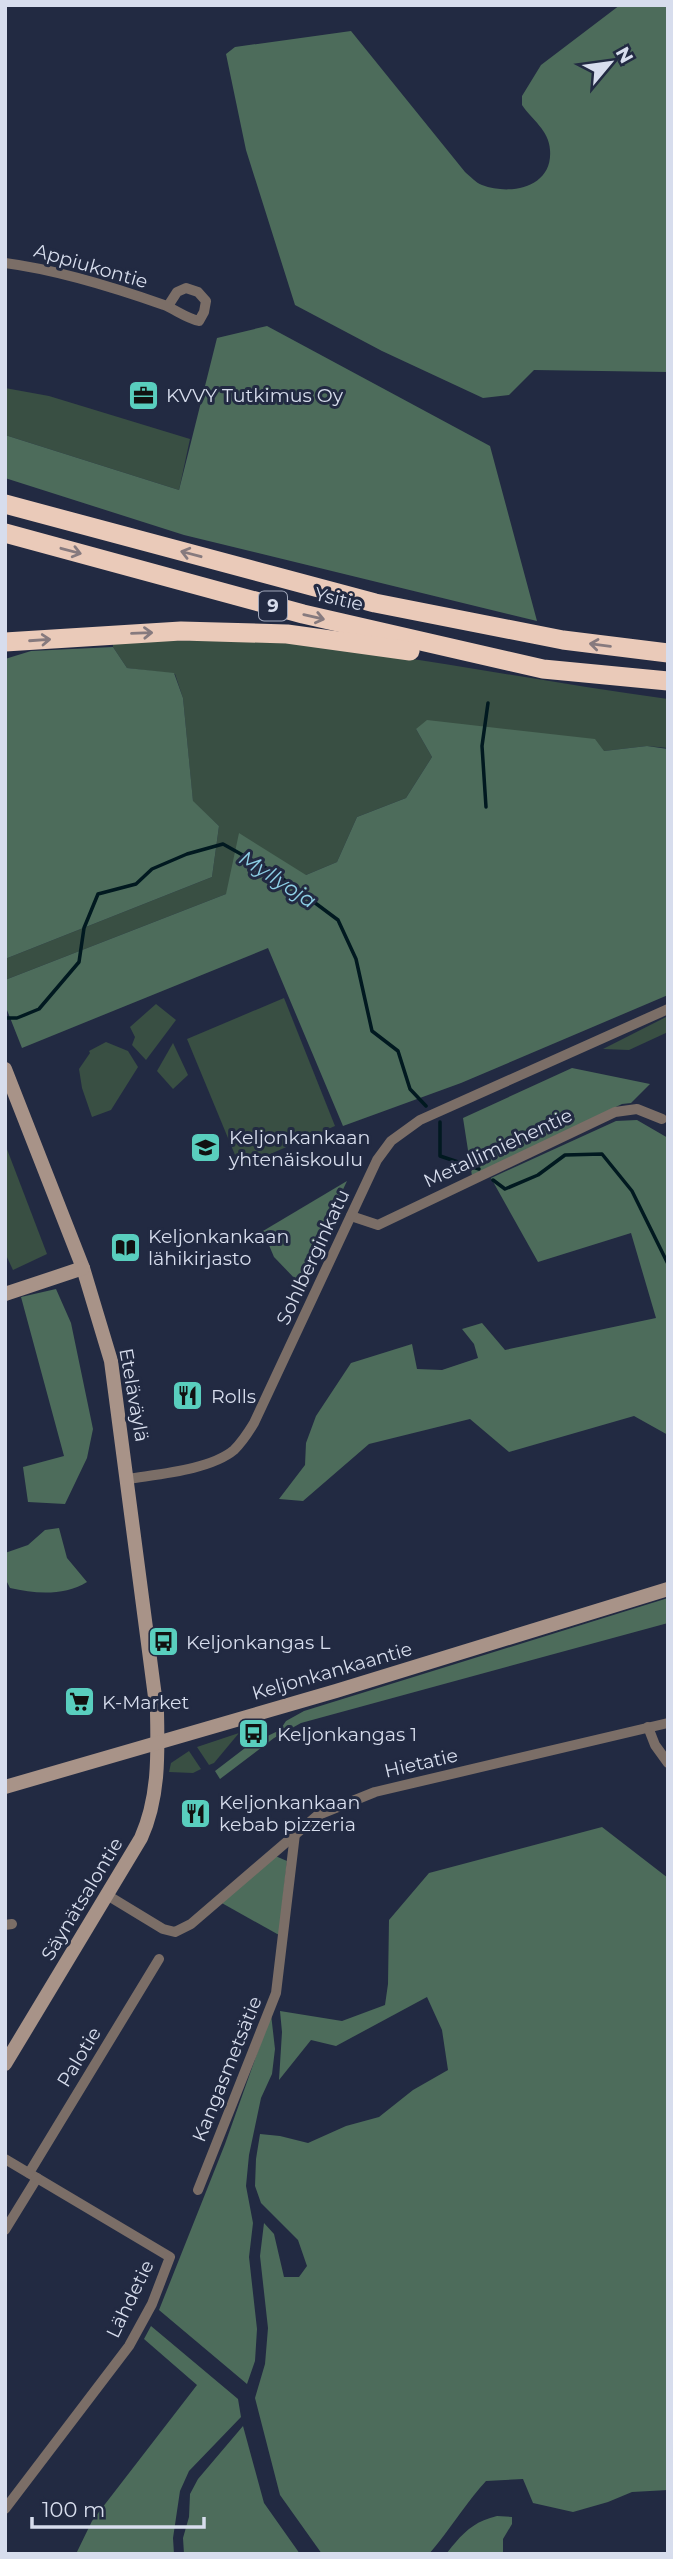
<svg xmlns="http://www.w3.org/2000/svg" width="673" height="2559" viewBox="0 0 673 2559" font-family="Montserrat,sans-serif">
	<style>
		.green { fill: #394f43 }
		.forest { fill: #4d6c5b }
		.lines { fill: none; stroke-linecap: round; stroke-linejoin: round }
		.stream { stroke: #011920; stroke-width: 3.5 }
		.street { stroke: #7b6e67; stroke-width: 10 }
		.secondary { stroke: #a89388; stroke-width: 14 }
		.highway { stroke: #eacab9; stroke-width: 19 }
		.oneway { stroke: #867a7e }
		.labels { text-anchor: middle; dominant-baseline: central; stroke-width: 6; stroke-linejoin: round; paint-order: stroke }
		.shield { fill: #222a42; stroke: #a1a7ba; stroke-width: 2 }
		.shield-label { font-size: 18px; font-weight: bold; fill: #d7dded }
		.street-label { font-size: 19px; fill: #d7dded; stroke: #222a42 }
		.poi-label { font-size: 19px; fill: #d7dded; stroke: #222a42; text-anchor: start }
		.water-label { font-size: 21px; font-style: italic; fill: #8dcfe5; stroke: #222a42 }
	</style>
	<rect width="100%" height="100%" fill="#222a42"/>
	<g class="green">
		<polygon points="5,388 49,396 190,439 179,490 5,435"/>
		<path d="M252 640C392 650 529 681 668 699V748L647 746 604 751 416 729 432 757 406 798 357 817 337 862 306 875 226 894 5 980V959L212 877 219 826 193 802 183 698 175 674 127 668 113 647V641Z"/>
		<polygon points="284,998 335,1126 240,1167 187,1039"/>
		<polygon points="156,1004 176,1020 146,1060 132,1045 135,1037 130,1027"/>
		<polygon points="668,1016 668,1032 629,1050 603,1049"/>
		<polygon points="106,1042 128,1051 138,1067 111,1110 92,1117 82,1088 79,1069 90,1053 89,1051"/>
		<polygon points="173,1043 188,1075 173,1089 157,1071"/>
		<polygon points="5,1144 47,1254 13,1270 5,1253"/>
		<polygon points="239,1733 214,1763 209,1765 197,1747"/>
		<polygon points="189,1751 201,1769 193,1773 169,1772 171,1763"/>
	</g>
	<g class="forest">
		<path d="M620 5H668V372L534 370 509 395 483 398 382 351 295 305 246 150 226 54 235 47 351 31 465 172C470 176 476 183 482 185 511 196 553 187 550 150 549 130 532 120 522 105V96L541 65Z"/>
		<polygon points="267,326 490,446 537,621 184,535 5,478 5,435 179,490 217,338"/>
		<polygon points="113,647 127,668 174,673 183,698 193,801 219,826 212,877 5,959 5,659 31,651"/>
		<polygon points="427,720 595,739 604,751 647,746 668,749 668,995 461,1083 343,1126 268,948 22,1048 5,1005 5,980 226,894 239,833 306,875 337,862 357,817 406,798 432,757 416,729"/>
		<polygon points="572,1068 650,1084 631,1103 622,1104 472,1176 463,1118"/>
		<polygon points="637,1120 668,1138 668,1435 634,1416 509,1452 470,1419 369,1444 303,1501 279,1499 305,1465 306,1443 316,1416 351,1363 412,1344 417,1369 442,1370 478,1358 474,1344 462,1329 482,1323 505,1350 656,1318 631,1233 538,1262 491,1178 616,1121"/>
		<polygon points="347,1181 299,1283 274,1257 263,1231"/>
		<polygon points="56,1289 71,1323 93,1429 87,1458 65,1504 28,1502 23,1467 64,1456 21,1297"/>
		<path d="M59 1528 67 1558 87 1582C64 1596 36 1594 10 1588L5 1578V1553L28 1545 45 1530Z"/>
		<polygon points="668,1598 668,1623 301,1723 274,1738 220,1779 215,1771 249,1745 280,1730 286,1721 304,1711"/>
		<path d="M602 1827 668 1878V2490L632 2492 608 2502 573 2512 533 2503 523 2479 486 2481C465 2504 449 2531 429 2554H322L280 2495 255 2398 265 2364 268 2328 260 2256 264 2223 274 2234 284 2277H299L307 2266 298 2240 261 2203 255 2186 256 2159 260 2134 280 2136 308 2143 346 2126 379 2117 413 2090 448 2070 442 2030 427 1997 336 2046 311 2040 279 2080 282 2032 280 2011 342 2021 385 2005 388 1984 389 1920 429 1873Z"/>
		<polygon points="273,1855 287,1861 279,1935 220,1902"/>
		<polygon points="271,2014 275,2049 272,2074 261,2098 249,2155 246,2186 253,2223 249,2257 257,2329 255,2361 247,2384 159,2310 225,2144"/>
		<polygon points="151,2326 238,2399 241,2417 189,2471 180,2491 173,2538 174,2554 76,2554 92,2521 197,2385 144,2339"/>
		<polygon points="243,2426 264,2503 300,2554 184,2554 183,2538 189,2517 190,2494 198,2479"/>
		<path d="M497 2516 512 2517V2524L503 2539V2554H446C462 2534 472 2522 497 2516Z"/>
	</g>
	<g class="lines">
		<g class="stream">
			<polyline points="486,807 482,746 488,703"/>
			<polyline points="5,1018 17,1018 39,1009 79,962 84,928 98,894 136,884 152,869 187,854 223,844 275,873 338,920 356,959 372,1031 398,1051 410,1089 426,1106"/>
			<polyline points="440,1122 440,1156 479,1169"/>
			<polyline points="493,1180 505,1189 538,1175 565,1155 602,1154 632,1191 668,1264"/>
		</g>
		<g class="street">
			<path d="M5 263C59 270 113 287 164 305 176 310 186 318 199 321L204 312 206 301 198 292 186 288 177 292 168 306"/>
			<polyline points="351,1216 378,1225 615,1112 637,1109 662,1119"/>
			<path d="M128 1479C158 1474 210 1470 234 1450 242 1442 248 1433 254 1423L377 1160 391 1141 420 1120 668 1009"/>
			<polyline points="648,1727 655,1745 668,1763"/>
			<polyline points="107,1895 163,1929 175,1932 191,1924 318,1815 375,1792 668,1723"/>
			<polyline points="5,1925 12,1924"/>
			<polyline points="5,2159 170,2257 152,2304 129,2346 5,2509"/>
			<polyline points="29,2173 159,1959"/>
			<polyline points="198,2190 276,1993 295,1834"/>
			<polyline points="5,2230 37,2178"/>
		</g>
		<g class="secondary">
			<path d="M5 1069 83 1268 111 1361 157 1712C158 1755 159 1798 141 1838L5 2064"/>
			<polyline points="5,1294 83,1268"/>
			<polyline points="5,1787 336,1691 668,1589"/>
		</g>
		<g class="highway">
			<polyline points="5,504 375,603 563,640 668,653"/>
			<polyline points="5,533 303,614 543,669 668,681"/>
			<polyline points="5,642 181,631 287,634 410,651"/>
		</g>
	</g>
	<defs><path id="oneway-shaft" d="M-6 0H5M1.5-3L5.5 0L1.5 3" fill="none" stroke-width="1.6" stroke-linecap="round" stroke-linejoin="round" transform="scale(1.75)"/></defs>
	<g class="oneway">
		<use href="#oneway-shaft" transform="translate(71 551) rotate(15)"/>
		<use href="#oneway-shaft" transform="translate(191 554) rotate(-165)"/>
		<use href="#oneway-shaft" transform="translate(314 617) rotate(13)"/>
		<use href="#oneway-shaft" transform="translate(142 633) rotate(-2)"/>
		<use href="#oneway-shaft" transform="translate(40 640) rotate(-4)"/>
		<use href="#oneway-shaft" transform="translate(600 645) rotate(-173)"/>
	</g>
	<defs>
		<symbol id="office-square" viewBox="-11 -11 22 22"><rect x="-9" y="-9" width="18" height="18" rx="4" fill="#59cebe" stroke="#222a42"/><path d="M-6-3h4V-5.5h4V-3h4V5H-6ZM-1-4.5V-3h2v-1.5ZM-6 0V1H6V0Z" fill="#111"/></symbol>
		<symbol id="school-square" viewBox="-11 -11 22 22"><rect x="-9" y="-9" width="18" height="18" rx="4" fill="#59cebe" stroke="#222a42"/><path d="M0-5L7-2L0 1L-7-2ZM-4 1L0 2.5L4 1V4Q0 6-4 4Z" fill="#111"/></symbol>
		<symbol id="library-square" viewBox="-11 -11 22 22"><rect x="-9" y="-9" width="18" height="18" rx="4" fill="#59cebe" stroke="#222a42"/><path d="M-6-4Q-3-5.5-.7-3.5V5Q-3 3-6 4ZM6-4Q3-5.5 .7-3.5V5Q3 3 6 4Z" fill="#111"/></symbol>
		<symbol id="restaurant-square" viewBox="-11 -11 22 22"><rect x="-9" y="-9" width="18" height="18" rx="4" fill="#59cebe" stroke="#222a42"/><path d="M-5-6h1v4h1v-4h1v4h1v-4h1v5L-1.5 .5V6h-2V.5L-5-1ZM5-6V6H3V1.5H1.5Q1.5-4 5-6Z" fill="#111"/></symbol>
		<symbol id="bus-square" viewBox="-11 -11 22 22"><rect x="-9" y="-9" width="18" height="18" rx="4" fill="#59cebe" stroke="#222a42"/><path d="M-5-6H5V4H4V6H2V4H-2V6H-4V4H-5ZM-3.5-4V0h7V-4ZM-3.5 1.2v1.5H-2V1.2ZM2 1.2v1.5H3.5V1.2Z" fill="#111"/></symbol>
		<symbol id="supermarket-square" viewBox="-11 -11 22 22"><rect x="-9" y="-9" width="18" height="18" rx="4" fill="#59cebe" stroke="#222a42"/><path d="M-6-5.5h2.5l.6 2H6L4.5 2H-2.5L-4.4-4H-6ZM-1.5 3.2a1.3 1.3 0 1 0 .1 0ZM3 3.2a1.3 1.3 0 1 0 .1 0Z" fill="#111"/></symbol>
	</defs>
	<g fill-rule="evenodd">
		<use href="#office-square" x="126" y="378" width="35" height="35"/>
		<use href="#school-square" x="188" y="1130" width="35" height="35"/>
		<use href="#library-square" x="108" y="1230" width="35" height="35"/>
		<use href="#restaurant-square" x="170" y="1378" width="35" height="35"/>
		<use href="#bus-square" x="146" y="1624" width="35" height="35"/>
		<use href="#supermarket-square" x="62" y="1684" width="35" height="35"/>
		<use href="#bus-square" x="236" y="1716" width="35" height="35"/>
		<use href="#restaurant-square" x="178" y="1796" width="35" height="35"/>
	</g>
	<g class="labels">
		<rect class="shield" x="259" y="591.5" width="28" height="29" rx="5"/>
		<g class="shield-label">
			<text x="273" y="606">9</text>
		</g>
		<g class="street-label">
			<text transform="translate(91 266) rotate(16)">Appiukontie</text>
			<text transform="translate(339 599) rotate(13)">Ysitie</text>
			<text transform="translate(498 1148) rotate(-25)">Metallimiehentie</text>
			<text transform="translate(313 1257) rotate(-65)">Sohlberginkatu</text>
			<text transform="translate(134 1395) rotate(80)">Eteläväylä</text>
			<text transform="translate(332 1671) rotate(-16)">Keljonkankaantie</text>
			<text transform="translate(421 1763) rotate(-13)">Hietatie</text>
			<text transform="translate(82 1899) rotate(-59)">Säynätsalontie</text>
			<text transform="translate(79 2057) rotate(-59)">Palotie</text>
			<text transform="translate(227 2069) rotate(-68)">Kangasmetsätie</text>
			<text transform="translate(130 2299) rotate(-64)">Lähdetie</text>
		</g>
		<g class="poi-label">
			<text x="166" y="395">KVVY Tutkimus Oy</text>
			<text x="229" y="1137">Keljonkankaan<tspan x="229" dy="22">yhtenäiskoulu</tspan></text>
			<text x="148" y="1236">Keljonkankaan<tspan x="148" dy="22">lähikirjasto</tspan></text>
			<text x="211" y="1396">Rolls</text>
			<text x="186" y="1642">Keljonkangas L</text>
			<text x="102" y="1702">K-Market</text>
			<text x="277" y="1734">Keljonkangas 1</text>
			<text x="219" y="1802">Keljonkankaan<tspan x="219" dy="22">kebab pizzeria</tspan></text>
		</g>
		<g class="water-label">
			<text transform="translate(278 879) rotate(33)">Myllyoja</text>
		</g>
	</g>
	<rect width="673" height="2559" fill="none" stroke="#d7dded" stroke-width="14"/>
	<g transform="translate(610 63) rotate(61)" stroke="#222a42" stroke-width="5" paint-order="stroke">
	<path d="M0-5L12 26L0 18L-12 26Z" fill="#d7dded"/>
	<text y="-10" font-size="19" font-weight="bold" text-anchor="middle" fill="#d7dded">N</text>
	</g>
	<path d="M32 2517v10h172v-10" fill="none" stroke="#d7dded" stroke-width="3.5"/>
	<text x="42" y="2517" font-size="21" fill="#d7dded" stroke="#222a42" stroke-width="5" paint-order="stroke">100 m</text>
</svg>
